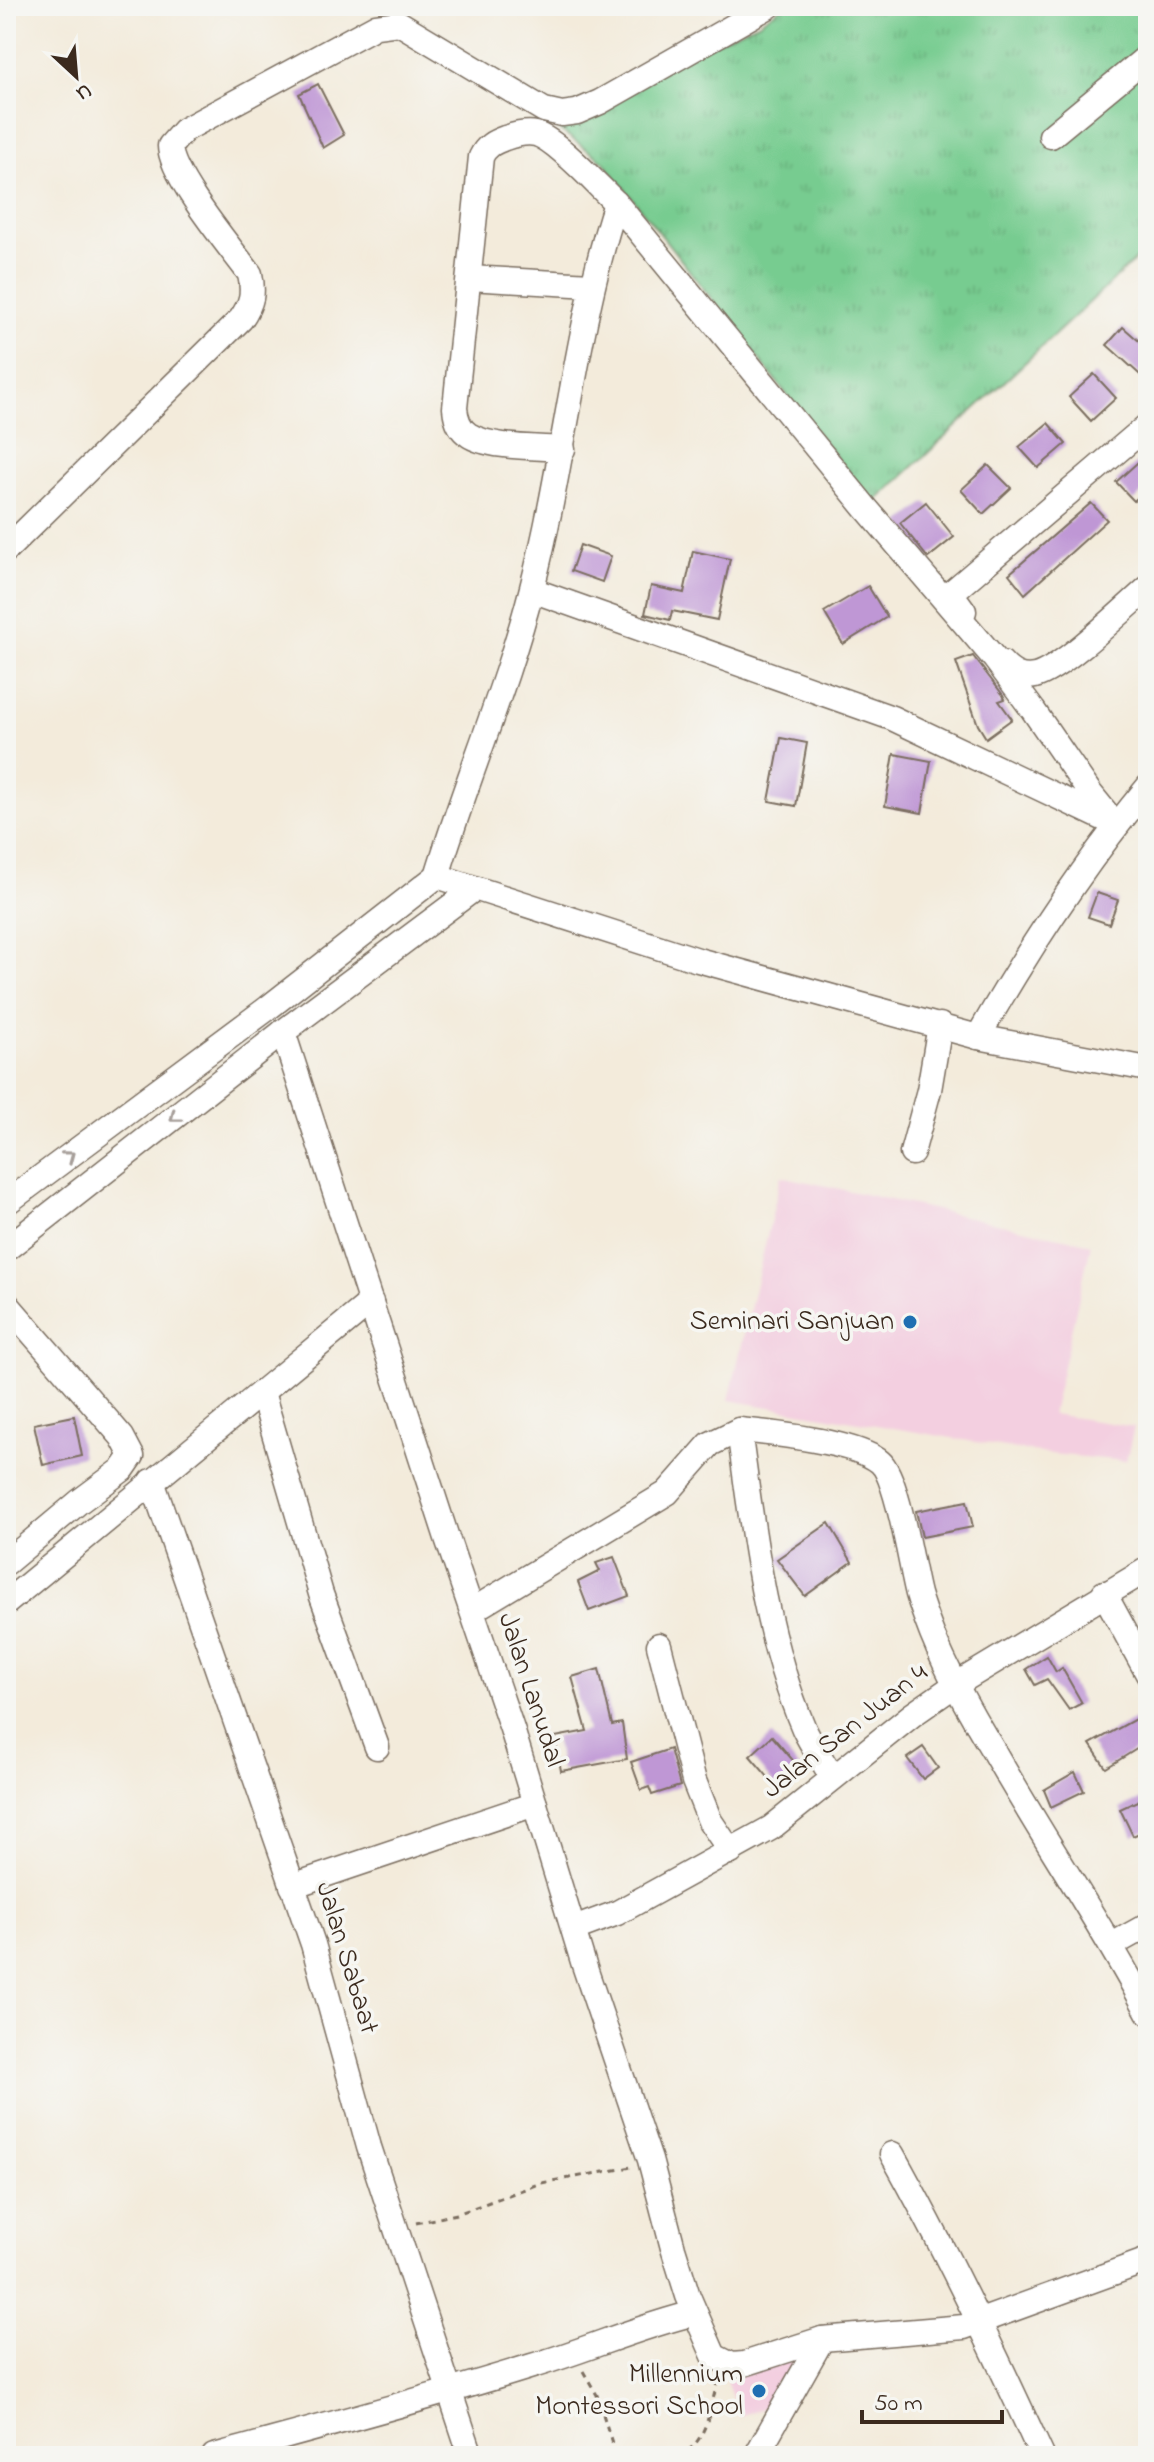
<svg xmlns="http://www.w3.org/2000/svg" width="1154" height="2462" viewBox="0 0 1154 2462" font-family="'Indie Flower',sans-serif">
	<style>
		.built { fill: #f3cfe0 }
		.grass { fill: url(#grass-tufts); stroke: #597b57; stroke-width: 2 }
		.building { fill: #bf97d5 }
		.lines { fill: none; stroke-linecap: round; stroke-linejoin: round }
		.minor-casing { stroke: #7b6e60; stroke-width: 27 }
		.path { stroke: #7b6e60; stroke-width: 3; stroke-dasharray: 6 6; stroke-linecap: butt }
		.minor { stroke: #fff; stroke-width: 24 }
		.oneway { stroke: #a79f9a }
		.poi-dot { fill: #1f6fb2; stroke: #f6f6f2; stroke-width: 3 }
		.labels { text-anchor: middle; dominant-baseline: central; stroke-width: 7; stroke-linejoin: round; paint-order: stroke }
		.poi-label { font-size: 28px; fill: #3b2a1e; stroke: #f6f6f2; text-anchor: end }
		.street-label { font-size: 28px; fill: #3b2a1e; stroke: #f6f6f2 }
	</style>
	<defs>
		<pattern id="grass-tufts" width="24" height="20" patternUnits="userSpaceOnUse" patternTransform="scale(2)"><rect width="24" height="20" fill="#77cc90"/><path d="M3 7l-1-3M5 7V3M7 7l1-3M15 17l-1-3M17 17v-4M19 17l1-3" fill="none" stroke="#68af7c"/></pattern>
	</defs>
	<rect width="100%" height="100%" fill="#f6f6f2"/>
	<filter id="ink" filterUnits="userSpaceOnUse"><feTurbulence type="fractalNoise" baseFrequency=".0125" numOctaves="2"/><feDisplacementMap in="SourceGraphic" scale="16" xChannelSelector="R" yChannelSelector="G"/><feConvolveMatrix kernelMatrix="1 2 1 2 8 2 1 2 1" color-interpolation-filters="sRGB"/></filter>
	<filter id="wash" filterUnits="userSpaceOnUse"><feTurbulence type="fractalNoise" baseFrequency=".006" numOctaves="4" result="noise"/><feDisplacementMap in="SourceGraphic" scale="32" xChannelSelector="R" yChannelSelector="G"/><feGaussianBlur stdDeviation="1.8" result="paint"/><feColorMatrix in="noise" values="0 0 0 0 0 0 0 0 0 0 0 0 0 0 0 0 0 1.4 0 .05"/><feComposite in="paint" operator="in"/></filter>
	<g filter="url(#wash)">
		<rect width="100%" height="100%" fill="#f3ebdb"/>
		<g class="built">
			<polygon points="781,1176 1091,1244 1052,1414 1134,1427 1126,1461 1040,1453 729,1400"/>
			<polygon points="797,2358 783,2401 739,2416 726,2381"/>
		</g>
		<polygon class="grass" points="783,6 1148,6 1148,248 873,504 603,161 543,118 758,23"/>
		<g id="blocks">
			<g class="building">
				<polygon points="318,84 344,135 323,148 299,94"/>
				<polygon points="1123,327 1148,349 1148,382 1107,345"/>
				<polygon points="1094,374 1116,398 1091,421 1069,397"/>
				<polygon points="1048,423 1066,444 1038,468 1019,447"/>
				<polygon points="1148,453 1148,488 1134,501 1116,482"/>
				<polygon points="988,465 1011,488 983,514 961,490"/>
				<polygon points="926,502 954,537 928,558 900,523"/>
				<polygon points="1091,503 1107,520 1025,594 1009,574"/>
				<polygon points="580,545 611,556 602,582 571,571"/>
				<polygon points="693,551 730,559 717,620 672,611 670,620 645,614 651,586 684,593"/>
				<polygon points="868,586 887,617 843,644 824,612"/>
				<polygon points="973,656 1003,695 1005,699 999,701 1012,719 986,738 978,725 956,662"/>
				<polygon points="781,738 807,743 796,806 769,801"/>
				<polygon points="894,754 931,761 922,813 885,806"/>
				<polygon points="1097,893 1118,900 1109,924 1088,917"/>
				<polygon points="74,1416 82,1456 43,1465 34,1424"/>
				<polygon points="967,1501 973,1527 922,1537 916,1511"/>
				<polygon points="829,1523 852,1562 805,1596 777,1559"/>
				<polygon points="614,1557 629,1596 589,1611 578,1582 600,1571 596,1563"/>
				<polygon points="1047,1656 1056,1672 1062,1668 1082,1703 1069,1710 1047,1679 1035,1685 1026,1669"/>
				<polygon points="599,1669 612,1725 622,1723 627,1759 561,1771 555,1737 587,1731 572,1677"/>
				<polygon points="1148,1712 1148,1742 1106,1768 1090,1744"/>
				<polygon points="772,1736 804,1773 780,1791 750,1756"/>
				<polygon points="923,1747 938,1768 923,1779 907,1758"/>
				<polygon points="670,1749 680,1786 652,1795 649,1787 641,1790 631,1762"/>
				<polygon points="1075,1772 1084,1791 1051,1807 1044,1790"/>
				<polygon points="1148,1796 1148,1829 1133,1836 1120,1809"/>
			</g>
		</g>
	</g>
	<g filter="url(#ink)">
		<use href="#blocks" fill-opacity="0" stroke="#7b6e60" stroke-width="2"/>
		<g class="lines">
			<defs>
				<g id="minor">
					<polyline points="1051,136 1148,56"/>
					<polyline points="469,278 591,285"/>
					<path d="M563 449C539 447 488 448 469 435 459 429 456 419 455 408L481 157C486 146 494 142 505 138 514 135 526 132 536 134 557 140 599 187 616 203"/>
					<path d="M6 550 241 319C252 303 254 293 250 274 230 247 170 175 170 146L184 130 376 26 399 23 544 110 562 114 577 112 600 102 769 6"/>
					<polyline points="532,590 892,718 1111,822"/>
					<polyline points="964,611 951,593 1148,425"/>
					<path d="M1002 663C1011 673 1021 679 1035 676 1062 669 1124 609 1148 588"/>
					<path d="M1116 825 1090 793 1033 710 995 659 865 507 616 203C575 328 565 461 532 588 507 686 466 780 437 876L698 960 978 1037 1148 1069"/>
					<polyline points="283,1032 447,1538 512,1729 584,1965 650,2160 673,2248 688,2296 714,2356 732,2365 744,2364 822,2339 964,2327 1148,2260"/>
					<path d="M978 1037C1026 953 1086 861 1148 787"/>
					<polyline points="912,1153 929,1090 940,1025"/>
					<polyline points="6,1203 268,1008 437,876"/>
					<polyline points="6,1249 283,1032 474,889"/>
					<polyline points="6,1303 122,1437 132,1456 123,1469 80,1501 6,1563"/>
					<polyline points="262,1392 321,1594 377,1747"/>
					<path d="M739 1430C753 1531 764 1635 804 1729 812 1746 823 1761 832 1777"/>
					<polyline points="152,1481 313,1944 369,2147 471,2456"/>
					<polyline points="1104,1593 1148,1674"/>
					<polyline points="6,1603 371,1302"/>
					<path d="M473 1610 667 1493 710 1444 739 1430C771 1433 857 1442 880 1462 898 1477 911 1568 918 1594 922 1608 927 1621 932 1634 949 1676 971 1714 994 1752 1044 1840 1101 1923 1148 2012"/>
					<polyline points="659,1645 694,1781 710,1821 731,1852"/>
					<polyline points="292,1886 535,1804"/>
					<polyline points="574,1929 617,1913 771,1828 912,1715 955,1685 1148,1569"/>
					<polyline points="1112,1945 1148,1925"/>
					<path d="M892 2154C947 2252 995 2353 1042 2456"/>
					<path d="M214 2456C320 2427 427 2399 532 2366 587 2350 640 2326 695 2313"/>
					<polyline points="756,2456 822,2339"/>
				</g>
			</defs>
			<use href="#minor" class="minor-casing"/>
			<g class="path">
				<polyline points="416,2223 457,2214 541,2183 632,2167"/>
				<polyline points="583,2371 597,2395 616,2456"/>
				<path d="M677 2456C707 2447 710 2407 718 2380"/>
			</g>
			<use href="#minor" class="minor"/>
		</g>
		<defs><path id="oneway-chevron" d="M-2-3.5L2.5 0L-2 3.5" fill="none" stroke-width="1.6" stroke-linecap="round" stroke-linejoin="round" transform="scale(2)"/></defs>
		<g class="oneway">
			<use href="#oneway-chevron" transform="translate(175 1117) rotate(142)"/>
			<use href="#oneway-chevron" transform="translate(69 1156) rotate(-37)"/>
		</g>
	</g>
	<g class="poi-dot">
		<circle cx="910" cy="1322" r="8"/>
		<circle cx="759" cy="2391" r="8"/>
	</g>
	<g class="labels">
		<g class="poi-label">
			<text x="894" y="1322">Seminari Sanjuan</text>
			<text x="743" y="2375">Millennium<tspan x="743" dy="32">Montessori School</tspan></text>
		</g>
		<g class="street-label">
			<text transform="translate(530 1690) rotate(72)">Jalan Lanudal</text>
			<text transform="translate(846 1732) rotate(-38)">Jalan San Juan 4</text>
			<text transform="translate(346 1958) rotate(73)">Jalan Sabaat</text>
		</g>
	</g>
	<rect width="1154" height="2462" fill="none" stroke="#f6f6f2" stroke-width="32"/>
	<g transform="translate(76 76) rotate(154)" stroke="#f6f6f2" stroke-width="6" paint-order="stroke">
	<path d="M0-6L14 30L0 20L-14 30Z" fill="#3b2a1e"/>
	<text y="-12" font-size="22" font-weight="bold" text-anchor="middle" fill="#3b2a1e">U</text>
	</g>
	<path d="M862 2410v12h140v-12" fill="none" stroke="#3b2a1e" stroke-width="4"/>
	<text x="874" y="2410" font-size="24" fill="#3b2a1e" stroke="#f6f6f2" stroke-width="6" paint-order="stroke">50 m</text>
</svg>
